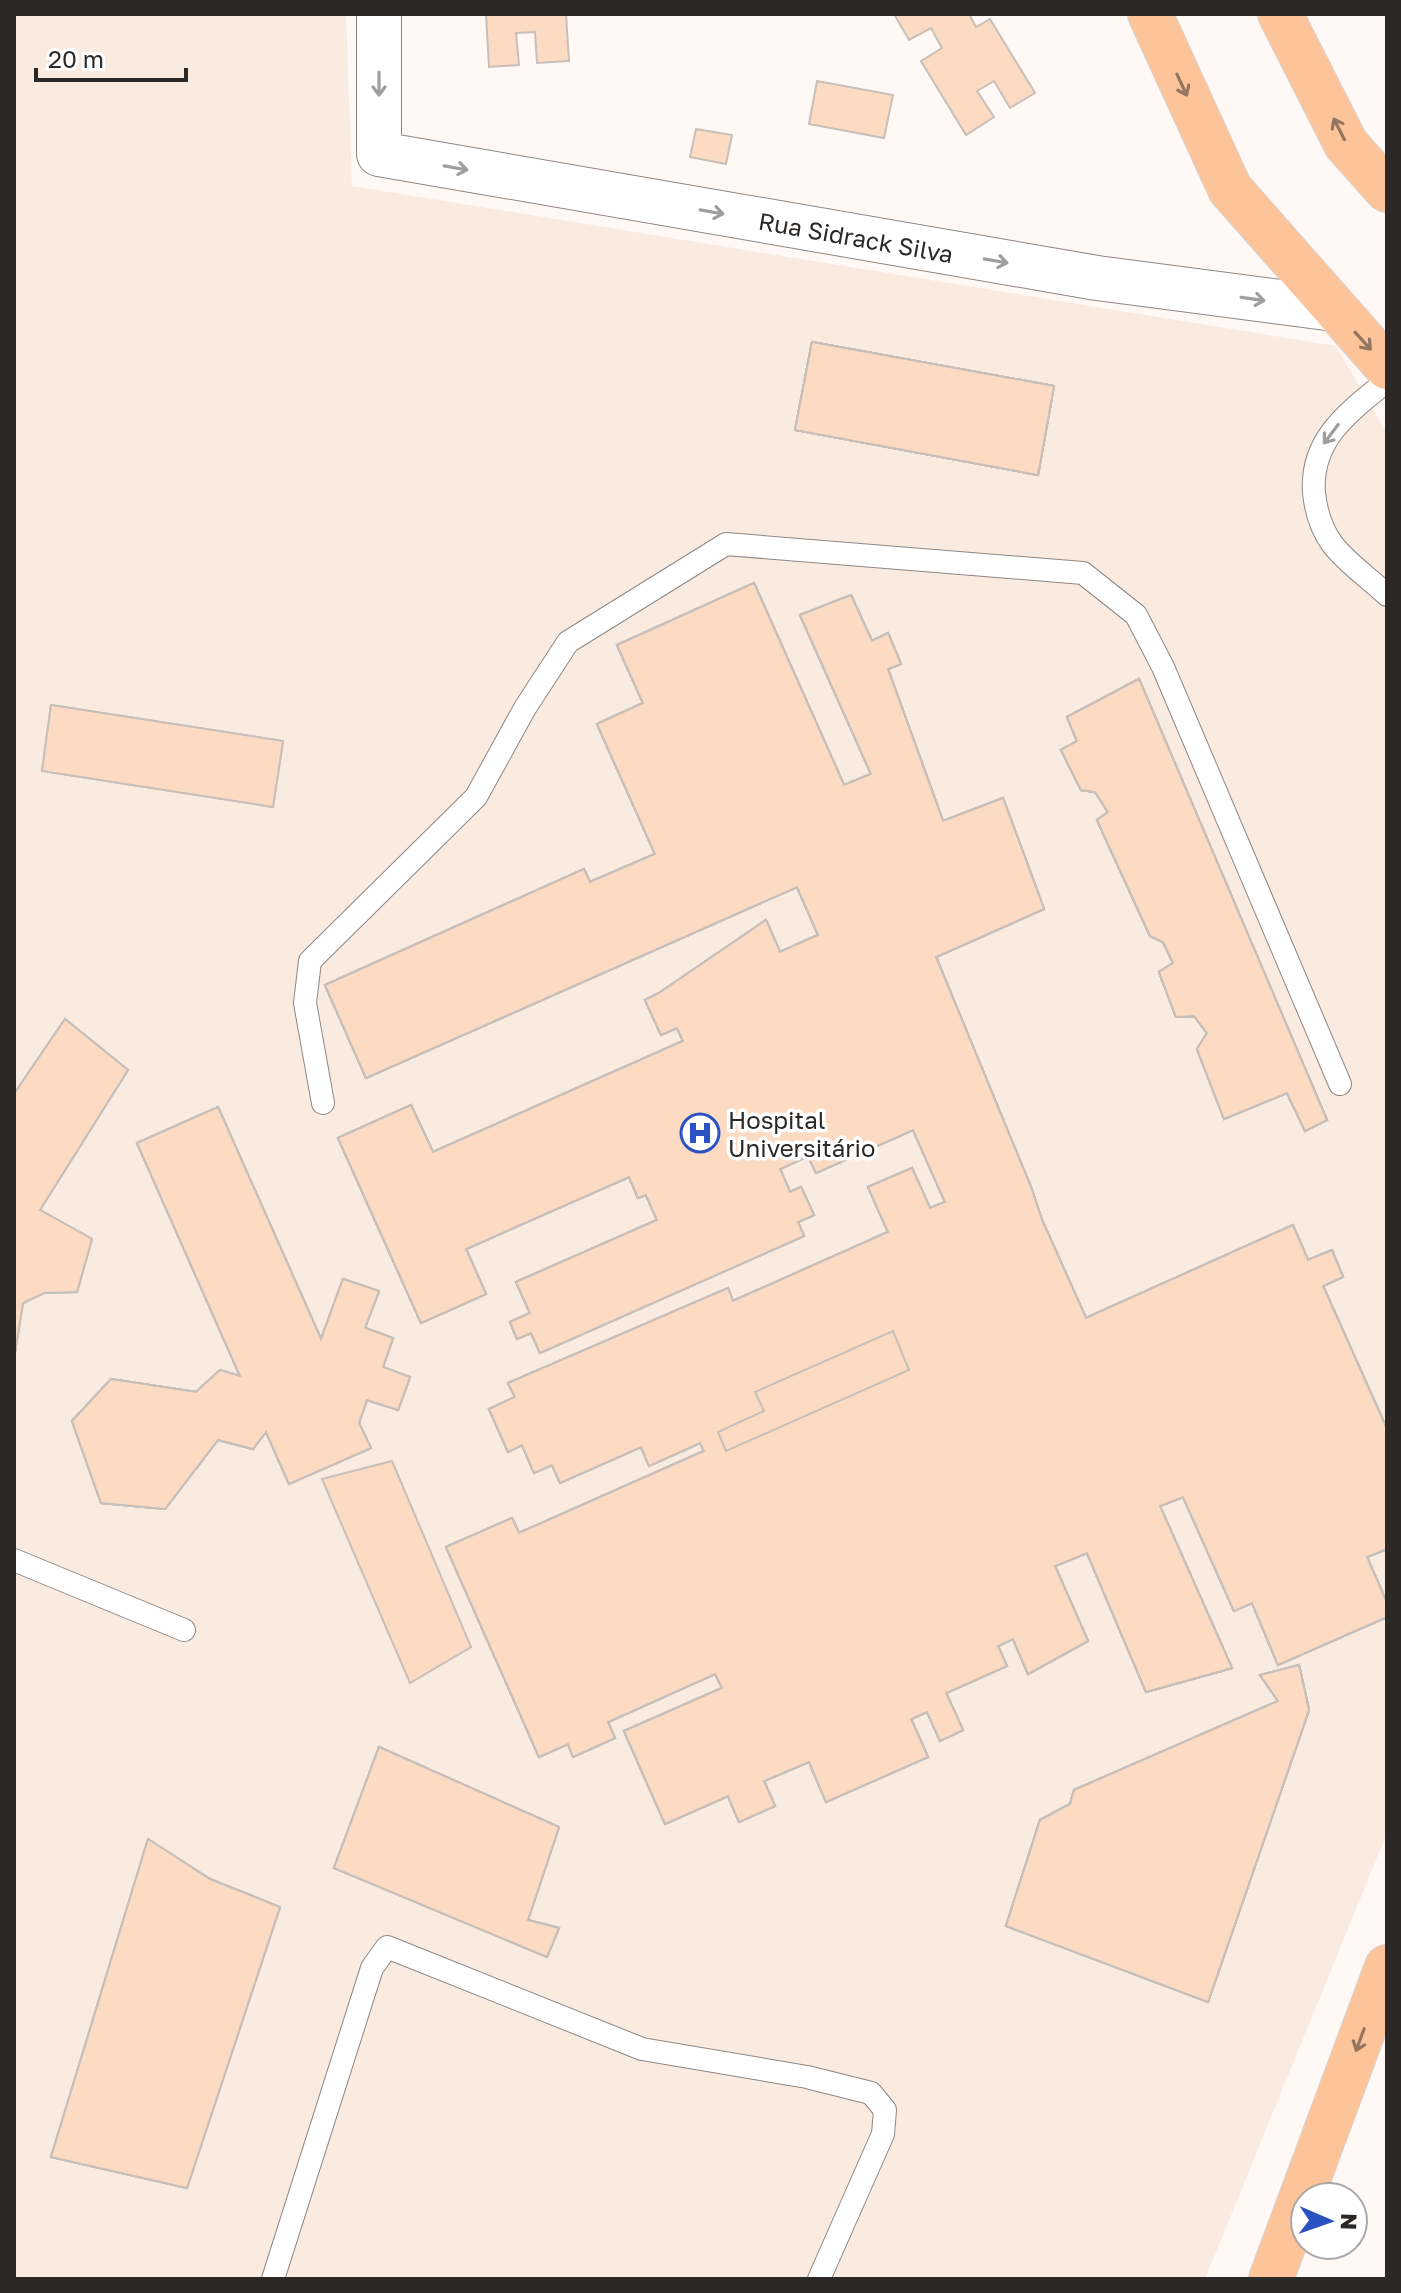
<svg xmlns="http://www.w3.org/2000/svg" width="1401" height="2293" viewBox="0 0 1401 2293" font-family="'Golos Text',sans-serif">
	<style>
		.built { fill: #faebe1 }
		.building { fill: #fddbc3; stroke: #c6bfba; stroke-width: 2 }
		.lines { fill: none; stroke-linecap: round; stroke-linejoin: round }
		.service-casing { stroke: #8e8783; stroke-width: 24 }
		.minor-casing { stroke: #8e8783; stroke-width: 46 }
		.primary-casing { stroke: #d5d4d4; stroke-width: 46 }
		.service { stroke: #fff; stroke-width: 22 }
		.minor { stroke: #fff; stroke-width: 44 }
		.primary { stroke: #fec499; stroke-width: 44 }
		.oneway { stroke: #a09e9d }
		.oneway2 { stroke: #947660 }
		.labels { text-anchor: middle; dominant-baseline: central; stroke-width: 7; stroke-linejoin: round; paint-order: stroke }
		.street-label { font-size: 24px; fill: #2b2826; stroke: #fff }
		.poi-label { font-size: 24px; fill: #2b2826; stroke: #fff; text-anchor: start }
	</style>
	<rect width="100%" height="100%" fill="#fff8f4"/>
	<polygon class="built" points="14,14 346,14 352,186 1336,346 1387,433 1387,1833 1205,2279 14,2279"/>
	<g class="building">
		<polygon points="486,14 566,14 569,61 537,63 535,32 516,33 519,65 489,67"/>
		<polygon points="894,14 969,14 976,27 990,19 1035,93 1010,108 994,81 977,91 994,117 966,135 921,61 942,48 931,28 909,40"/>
		<polygon points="817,81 893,95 884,138 809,124"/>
		<polygon points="696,129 732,135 726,164 690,157"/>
		<polygon points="812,342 1054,386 1038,475 795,430"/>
		<polygon points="812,342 1054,386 1038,475 795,430"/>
		<polygon points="812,342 1054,386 1038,475 795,430"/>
		<polygon points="812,342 1054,386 1038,475 795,430"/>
		<polygon points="812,342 1054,386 1038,475 795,430"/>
		<polygon points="812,342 1054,386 1038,475 795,430"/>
		<polygon points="812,342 1054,386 1038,475 795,430"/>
		<polygon points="754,583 844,785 871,774 800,615 851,595 872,641 888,633 901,664 888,669 943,821 1003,798 1044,909 936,957 1031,1187 1042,1220 1086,1318 1293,1225 1308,1260 1332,1250 1343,1277 1323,1286 1387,1429 1387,1549 1367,1557 1387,1603 1387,1617 1278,1665 1252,1603 1234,1611 1183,1497 1160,1506 1232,1668 1146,1692 1087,1553 1055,1566 1088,1641 1028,1674 1013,1639 998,1646 1007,1666 946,1693 963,1730 940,1741 927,1712 911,1719 928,1757 826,1802 809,1762 764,1781 775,1806 739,1822 728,1796 665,1824 624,1731 722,1688 715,1674 608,1722 615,1738 573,1757 568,1744 539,1757 446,1547 512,1518 519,1533 704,1451 700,1443 649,1466 641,1447 560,1483 552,1465 534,1473 522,1445 508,1452 489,1409 515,1397 508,1383 728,1288 733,1301 888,1232 868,1187 912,1168 930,1208 945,1202 913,1130 816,1173 808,1156 780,1169 790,1192 801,1187 814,1215 798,1222 804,1236 540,1353 531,1333 517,1339 510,1322 530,1313 516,1282 657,1220 646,1195 638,1198 629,1177 466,1249 486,1294 421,1323 338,1138 411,1105 433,1152 683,1041 677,1028 661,1035 645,1000 659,993 766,920 780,952 818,935 797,887 366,1078 325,985 584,869 590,882 655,854 597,724 643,703 617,645"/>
		<polygon points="754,583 844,785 871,774 800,615 851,595 872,641 888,633 901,664 888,669 943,821 1003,798 1044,909 936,957 1031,1187 1042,1220 1086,1318 1293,1225 1308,1260 1332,1250 1343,1277 1323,1286 1387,1429 1387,1549 1367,1557 1387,1603 1387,1617 1278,1665 1252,1603 1234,1611 1183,1497 1160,1506 1232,1668 1146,1692 1087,1553 1055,1566 1088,1641 1028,1674 1013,1639 998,1646 1007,1666 946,1693 963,1730 940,1741 927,1712 911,1719 928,1757 826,1802 809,1762 764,1781 775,1806 739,1822 728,1796 665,1824 624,1731 722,1688 715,1674 608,1722 615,1738 573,1757 568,1744 539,1757 446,1547 512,1518 519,1533 704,1451 700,1443 649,1466 641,1447 560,1483 552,1465 534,1473 522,1445 508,1452 489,1409 515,1397 508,1383 728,1288 733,1301 888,1232 868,1187 912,1168 930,1208 945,1202 913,1130 816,1173 808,1156 780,1169 790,1192 801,1187 814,1215 798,1222 804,1236 540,1353 531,1333 517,1339 510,1322 530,1313 516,1282 657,1220 646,1195 638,1198 629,1177 466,1249 486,1294 421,1323 338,1138 411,1105 433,1152 683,1041 677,1028 661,1035 645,1000 659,993 766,920 780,952 818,935 797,887 366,1078 325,985 584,869 590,882 655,854 597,724 643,703 617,645"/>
		<polygon points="754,583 844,785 871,774 800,615 851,595 872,641 888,633 901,664 888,669 943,821 1003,798 1044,909 936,957 1031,1187 1042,1220 1086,1318 1293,1225 1308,1260 1332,1250 1343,1277 1323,1286 1387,1429 1387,1549 1367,1557 1387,1603 1387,1617 1278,1665 1252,1603 1234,1611 1183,1497 1160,1506 1232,1668 1146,1692 1087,1553 1055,1566 1088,1641 1028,1674 1013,1639 998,1646 1007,1666 946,1693 963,1730 940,1741 927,1712 911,1719 928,1757 826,1802 809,1762 764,1781 775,1806 739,1822 728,1796 665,1824 624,1731 722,1688 715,1674 608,1722 615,1738 573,1757 568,1744 539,1757 446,1547 512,1518 519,1533 704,1451 700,1443 649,1466 641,1447 560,1483 552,1465 534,1473 522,1445 508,1452 489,1409 515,1397 508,1383 728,1288 733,1301 888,1232 868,1187 912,1168 930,1208 945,1202 913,1130 816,1173 808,1156 780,1169 790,1192 801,1187 814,1215 798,1222 804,1236 540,1353 531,1333 517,1339 510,1322 530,1313 516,1282 657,1220 646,1195 638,1198 629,1177 466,1249 486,1294 421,1323 338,1138 411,1105 433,1152 683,1041 677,1028 661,1035 645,1000 659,993 766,920 780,952 818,935 797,887 366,1078 325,985 584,869 590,882 655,854 597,724 643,703 617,645"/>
		<polygon points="754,583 844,785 871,774 800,615 851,595 872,641 888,633 901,664 888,669 943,821 1003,798 1044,909 936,957 1031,1187 1042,1220 1086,1318 1293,1225 1308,1260 1332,1250 1343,1277 1323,1286 1387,1429 1387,1549 1367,1557 1387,1603 1387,1617 1278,1665 1252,1603 1234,1611 1183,1497 1160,1506 1232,1668 1146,1692 1087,1553 1055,1566 1088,1641 1028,1674 1013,1639 998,1646 1007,1666 946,1693 963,1730 940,1741 927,1712 911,1719 928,1757 826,1802 809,1762 764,1781 775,1806 739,1822 728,1796 665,1824 624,1731 722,1688 715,1674 608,1722 615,1738 573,1757 568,1744 539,1757 446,1547 512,1518 519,1533 704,1451 700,1443 649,1466 641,1447 560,1483 552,1465 534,1473 522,1445 508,1452 489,1409 515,1397 508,1383 728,1288 733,1301 888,1232 868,1187 912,1168 930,1208 945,1202 913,1130 816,1173 808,1156 780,1169 790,1192 801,1187 814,1215 798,1222 804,1236 540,1353 531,1333 517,1339 510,1322 530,1313 516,1282 657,1220 646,1195 638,1198 629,1177 466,1249 486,1294 421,1323 338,1138 411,1105 433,1152 683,1041 677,1028 661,1035 645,1000 659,993 766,920 780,952 818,935 797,887 366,1078 325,985 584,869 590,882 655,854 597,724 643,703 617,645"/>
		<polygon points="754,583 844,785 871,774 800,615 851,595 872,641 888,633 901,664 888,669 943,821 1003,798 1044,909 936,957 1031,1187 1042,1220 1086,1318 1293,1225 1308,1260 1332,1250 1343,1277 1323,1286 1387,1429 1387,1549 1367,1557 1387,1603 1387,1617 1278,1665 1252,1603 1234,1611 1183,1497 1160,1506 1232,1668 1146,1692 1087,1553 1055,1566 1088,1641 1028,1674 1013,1639 998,1646 1007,1666 946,1693 963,1730 940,1741 927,1712 911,1719 928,1757 826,1802 809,1762 764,1781 775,1806 739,1822 728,1796 665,1824 624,1731 722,1688 715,1674 608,1722 615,1738 573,1757 568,1744 539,1757 446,1547 512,1518 519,1533 704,1451 700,1443 649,1466 641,1447 560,1483 552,1465 534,1473 522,1445 508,1452 489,1409 515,1397 508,1383 728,1288 733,1301 888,1232 868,1187 912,1168 930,1208 945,1202 913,1130 816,1173 808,1156 780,1169 790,1192 801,1187 814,1215 798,1222 804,1236 540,1353 531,1333 517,1339 510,1322 530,1313 516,1282 657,1220 646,1195 638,1198 629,1177 466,1249 486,1294 421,1323 338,1138 411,1105 433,1152 683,1041 677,1028 661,1035 645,1000 659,993 766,920 780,952 818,935 797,887 366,1078 325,985 584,869 590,882 655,854 597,724 643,703 617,645"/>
		<polygon points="754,583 844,785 871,774 800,615 851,595 872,641 888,633 901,664 888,669 943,821 1003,798 1044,909 936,957 1031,1187 1042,1220 1086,1318 1293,1225 1308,1260 1332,1250 1343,1277 1323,1286 1387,1429 1387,1549 1367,1557 1387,1603 1387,1617 1278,1665 1252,1603 1234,1611 1183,1497 1160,1506 1232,1668 1146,1692 1087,1553 1055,1566 1088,1641 1028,1674 1013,1639 998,1646 1007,1666 946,1693 963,1730 940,1741 927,1712 911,1719 928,1757 826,1802 809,1762 764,1781 775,1806 739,1822 728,1796 665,1824 624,1731 722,1688 715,1674 608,1722 615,1738 573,1757 568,1744 539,1757 446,1547 512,1518 519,1533 704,1451 700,1443 649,1466 641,1447 560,1483 552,1465 534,1473 522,1445 508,1452 489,1409 515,1397 508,1383 728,1288 733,1301 888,1232 868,1187 912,1168 930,1208 945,1202 913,1130 816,1173 808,1156 780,1169 790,1192 801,1187 814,1215 798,1222 804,1236 540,1353 531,1333 517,1339 510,1322 530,1313 516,1282 657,1220 646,1195 638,1198 629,1177 466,1249 486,1294 421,1323 338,1138 411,1105 433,1152 683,1041 677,1028 661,1035 645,1000 659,993 766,920 780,952 818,935 797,887 366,1078 325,985 584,869 590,882 655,854 597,724 643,703 617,645"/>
		<polygon points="754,583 844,785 871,774 800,615 851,595 872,641 888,633 901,664 888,669 943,821 1003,798 1044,909 936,957 1031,1187 1042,1220 1086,1318 1293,1225 1308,1260 1332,1250 1343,1277 1323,1286 1387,1429 1387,1549 1367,1557 1387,1603 1387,1617 1278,1665 1252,1603 1234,1611 1183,1497 1160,1506 1232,1668 1146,1692 1087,1553 1055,1566 1088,1641 1028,1674 1013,1639 998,1646 1007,1666 946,1693 963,1730 940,1741 927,1712 911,1719 928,1757 826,1802 809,1762 764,1781 775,1806 739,1822 728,1796 665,1824 624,1731 722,1688 715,1674 608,1722 615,1738 573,1757 568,1744 539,1757 446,1547 512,1518 519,1533 704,1451 700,1443 649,1466 641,1447 560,1483 552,1465 534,1473 522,1445 508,1452 489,1409 515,1397 508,1383 728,1288 733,1301 888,1232 868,1187 912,1168 930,1208 945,1202 913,1130 816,1173 808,1156 780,1169 790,1192 801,1187 814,1215 798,1222 804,1236 540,1353 531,1333 517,1339 510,1322 530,1313 516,1282 657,1220 646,1195 638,1198 629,1177 466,1249 486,1294 421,1323 338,1138 411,1105 433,1152 683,1041 677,1028 661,1035 645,1000 659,993 766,920 780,952 818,935 797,887 366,1078 325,985 584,869 590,882 655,854 597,724 643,703 617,645"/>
		<polygon points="754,583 844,785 871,774 800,615 851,595 872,641 888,633 901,664 888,669 943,821 1003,798 1044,909 936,957 1031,1187 1042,1220 1086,1318 1293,1225 1308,1260 1332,1250 1343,1277 1323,1286 1387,1429 1387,1549 1367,1557 1387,1603 1387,1617 1278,1665 1252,1603 1234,1611 1183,1497 1160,1506 1232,1668 1146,1692 1087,1553 1055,1566 1088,1641 1028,1674 1013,1639 998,1646 1007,1666 946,1693 963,1730 940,1741 927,1712 911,1719 928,1757 826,1802 809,1762 764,1781 775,1806 739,1822 728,1796 665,1824 624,1731 722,1688 715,1674 608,1722 615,1738 573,1757 568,1744 539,1757 446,1547 512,1518 519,1533 704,1451 700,1443 649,1466 641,1447 560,1483 552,1465 534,1473 522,1445 508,1452 489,1409 515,1397 508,1383 728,1288 733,1301 888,1232 868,1187 912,1168 930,1208 945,1202 913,1130 816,1173 808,1156 780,1169 790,1192 801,1187 814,1215 798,1222 804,1236 540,1353 531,1333 517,1339 510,1322 530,1313 516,1282 657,1220 646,1195 638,1198 629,1177 466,1249 486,1294 421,1323 338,1138 411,1105 433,1152 683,1041 677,1028 661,1035 645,1000 659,993 766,920 780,952 818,935 797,887 366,1078 325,985 584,869 590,882 655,854 597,724 643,703 617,645"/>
		<polygon points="754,583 844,785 871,774 800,615 851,595 872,641 888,633 901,664 888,669 943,821 1003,798 1044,909 936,957 1031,1187 1042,1220 1086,1318 1293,1225 1308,1260 1332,1250 1343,1277 1323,1286 1387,1429 1387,1549 1367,1557 1387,1603 1387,1617 1278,1665 1252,1603 1234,1611 1183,1497 1160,1506 1232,1668 1146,1692 1087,1553 1055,1566 1088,1641 1028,1674 1013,1639 998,1646 1007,1666 946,1693 963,1730 940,1741 927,1712 911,1719 928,1757 826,1802 809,1762 764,1781 775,1806 739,1822 728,1796 665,1824 624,1731 722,1688 715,1674 608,1722 615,1738 573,1757 568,1744 539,1757 446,1547 512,1518 519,1533 704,1451 700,1443 649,1466 641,1447 560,1483 552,1465 534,1473 522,1445 508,1452 489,1409 515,1397 508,1383 728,1288 733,1301 888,1232 868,1187 912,1168 930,1208 945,1202 913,1130 816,1173 808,1156 780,1169 790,1192 801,1187 814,1215 798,1222 804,1236 540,1353 531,1333 517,1339 510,1322 530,1313 516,1282 657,1220 646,1195 638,1198 629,1177 466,1249 486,1294 421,1323 338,1138 411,1105 433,1152 683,1041 677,1028 661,1035 645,1000 659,993 766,920 780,952 818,935 797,887 366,1078 325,985 584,869 590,882 655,854 597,724 643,703 617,645"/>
		<polygon points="1139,679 1327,1120 1305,1131 1287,1093 1224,1119 1197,1049 1207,1033 1194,1016 1176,1017 1159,972 1173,963 1163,942 1150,936 1097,820 1108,812 1095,792 1081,790 1061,750 1077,741 1067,717"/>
		<polygon points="1139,679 1327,1120 1305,1131 1287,1093 1224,1119 1197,1049 1207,1033 1194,1016 1176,1017 1159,972 1173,963 1163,942 1150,936 1097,820 1108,812 1095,792 1081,790 1061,750 1077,741 1067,717"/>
		<polygon points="1139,679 1327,1120 1305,1131 1287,1093 1224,1119 1197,1049 1207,1033 1194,1016 1176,1017 1159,972 1173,963 1163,942 1150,936 1097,820 1108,812 1095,792 1081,790 1061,750 1077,741 1067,717"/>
		<polygon points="1139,679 1327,1120 1305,1131 1287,1093 1224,1119 1197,1049 1207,1033 1194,1016 1176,1017 1159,972 1173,963 1163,942 1150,936 1097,820 1108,812 1095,792 1081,790 1061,750 1077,741 1067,717"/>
		<polygon points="1139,679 1327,1120 1305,1131 1287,1093 1224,1119 1197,1049 1207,1033 1194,1016 1176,1017 1159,972 1173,963 1163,942 1150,936 1097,820 1108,812 1095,792 1081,790 1061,750 1077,741 1067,717"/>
		<polygon points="1139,679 1327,1120 1305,1131 1287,1093 1224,1119 1197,1049 1207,1033 1194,1016 1176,1017 1159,972 1173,963 1163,942 1150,936 1097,820 1108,812 1095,792 1081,790 1061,750 1077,741 1067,717"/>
		<polygon points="1139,679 1327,1120 1305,1131 1287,1093 1224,1119 1197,1049 1207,1033 1194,1016 1176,1017 1159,972 1173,963 1163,942 1150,936 1097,820 1108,812 1095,792 1081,790 1061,750 1077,741 1067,717"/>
		<polygon points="1139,679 1327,1120 1305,1131 1287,1093 1224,1119 1197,1049 1207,1033 1194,1016 1176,1017 1159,972 1173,963 1163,942 1150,936 1097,820 1108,812 1095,792 1081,790 1061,750 1077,741 1067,717"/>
		<polygon points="1139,679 1327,1120 1305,1131 1287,1093 1224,1119 1197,1049 1207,1033 1194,1016 1176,1017 1159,972 1173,963 1163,942 1150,936 1097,820 1108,812 1095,792 1081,790 1061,750 1077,741 1067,717"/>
		<polygon points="51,705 283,741 273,807 42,771"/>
		<polygon points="51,705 283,741 273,807 42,771"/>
		<polygon points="65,1019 128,1070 40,1210 92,1239 77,1292 44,1293 23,1303 14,1359 14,1094"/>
		<polygon points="65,1019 128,1070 40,1210 92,1239 77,1292 44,1293 23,1303 14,1359 14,1094"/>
		<polygon points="65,1019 128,1070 40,1210 92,1239 77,1292 44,1293 23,1303 14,1359 14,1094"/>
		<polygon points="218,1107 321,1339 343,1279 379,1291 365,1328 393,1338 383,1367 410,1377 398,1410 367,1400 359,1423 371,1448 289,1484 266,1432 253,1449 218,1440 165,1509 101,1503 72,1421 111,1379 196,1392 220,1370 240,1376 137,1143"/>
		<polygon points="218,1107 321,1339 343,1279 379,1291 365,1328 393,1338 383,1367 410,1377 398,1410 367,1400 359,1423 371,1448 289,1484 266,1432 253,1449 218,1440 165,1509 101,1503 72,1421 111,1379 196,1392 220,1370 240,1376 137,1143"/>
		<polygon points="218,1107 321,1339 343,1279 379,1291 365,1328 393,1338 383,1367 410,1377 398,1410 367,1400 359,1423 371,1448 289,1484 266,1432 253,1449 218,1440 165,1509 101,1503 72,1421 111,1379 196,1392 220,1370 240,1376 137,1143"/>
		<polygon points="218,1107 321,1339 343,1279 379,1291 365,1328 393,1338 383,1367 410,1377 398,1410 367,1400 359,1423 371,1448 289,1484 266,1432 253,1449 218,1440 165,1509 101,1503 72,1421 111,1379 196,1392 220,1370 240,1376 137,1143"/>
		<polygon points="218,1107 321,1339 343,1279 379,1291 365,1328 393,1338 383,1367 410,1377 398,1410 367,1400 359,1423 371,1448 289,1484 266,1432 253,1449 218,1440 165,1509 101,1503 72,1421 111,1379 196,1392 220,1370 240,1376 137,1143"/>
		<polygon points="218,1107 321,1339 343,1279 379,1291 365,1328 393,1338 383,1367 410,1377 398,1410 367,1400 359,1423 371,1448 289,1484 266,1432 253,1449 218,1440 165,1509 101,1503 72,1421 111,1379 196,1392 220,1370 240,1376 137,1143"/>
		<polygon points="893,1331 909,1370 726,1451 718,1432 764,1411 755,1392"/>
		<polygon points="392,1461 471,1647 410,1683 322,1479"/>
		<polygon points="1299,1665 1309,1710 1208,2002 1006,1926 1040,1820 1070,1804 1074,1790 1278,1701 1260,1675"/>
		<polygon points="1299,1665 1309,1710 1208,2002 1006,1926 1040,1820 1070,1804 1074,1790 1278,1701 1260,1675"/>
		<polygon points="1299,1665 1309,1710 1208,2002 1006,1926 1040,1820 1070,1804 1074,1790 1278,1701 1260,1675"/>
		<polygon points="1299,1665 1309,1710 1208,2002 1006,1926 1040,1820 1070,1804 1074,1790 1278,1701 1260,1675"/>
		<polygon points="1299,1665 1309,1710 1208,2002 1006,1926 1040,1820 1070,1804 1074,1790 1278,1701 1260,1675"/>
		<polygon points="1299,1665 1309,1710 1208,2002 1006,1926 1040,1820 1070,1804 1074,1790 1278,1701 1260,1675"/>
		<polygon points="1299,1665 1309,1710 1208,2002 1006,1926 1040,1820 1070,1804 1074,1790 1278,1701 1260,1675"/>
		<polygon points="1299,1665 1309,1710 1208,2002 1006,1926 1040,1820 1070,1804 1074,1790 1278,1701 1260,1675"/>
		<polygon points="379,1747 559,1827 528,1920 559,1928 547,1957 334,1868"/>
		<polygon points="379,1747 559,1827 528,1920 559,1928 547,1957 334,1868"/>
		<polygon points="379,1747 559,1827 528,1920 559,1928 547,1957 334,1868"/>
		<polygon points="379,1747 559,1827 528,1920 559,1928 547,1957 334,1868"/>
		<polygon points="379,1747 559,1827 528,1920 559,1928 547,1957 334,1868"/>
		<polygon points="148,1839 210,1879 280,1907 187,2188 51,2157"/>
		<polygon points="148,1839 210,1879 280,1907 187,2188 51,2157"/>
		<polygon points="148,1839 210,1879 280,1907 187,2188 51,2157"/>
		<polygon points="148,1839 210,1879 280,1907 187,2188 51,2157"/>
	</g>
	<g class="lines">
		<defs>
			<g id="service">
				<path d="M1387 381C1349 412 1310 439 1314 493 1316 512 1321 529 1333 545 1347 563 1370 579 1387 595"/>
				<polyline points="323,1103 305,1003 310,961 476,797 525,708 568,642 726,544 1083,573 1136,615 1163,667 1340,1084"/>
				<polyline points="14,1560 184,1630"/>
				<polyline points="273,2279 372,1968 387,1947 642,2049 807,2077 871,2093 885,2110 883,2134 819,2279"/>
			</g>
			<polyline id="minor" points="379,14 379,154 1097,278 1334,309"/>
			<g id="primary">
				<polyline points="1150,14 1230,189 1387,367"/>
				<polyline points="1280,14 1346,144 1387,190"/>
				<polyline points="1271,2279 1387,1967"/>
			</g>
		</defs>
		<use href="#service" class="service-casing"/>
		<use href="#minor" class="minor-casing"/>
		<use href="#primary" class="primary-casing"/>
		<use href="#service" class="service"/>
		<use href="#minor" class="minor"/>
		<use href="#primary" class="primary"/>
	</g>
	<defs><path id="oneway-shaft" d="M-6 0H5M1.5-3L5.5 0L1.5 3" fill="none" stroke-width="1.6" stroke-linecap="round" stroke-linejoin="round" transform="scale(2)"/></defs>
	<g class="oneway">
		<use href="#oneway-shaft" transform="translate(379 84) rotate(90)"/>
		<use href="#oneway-shaft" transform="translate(456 168) rotate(10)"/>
		<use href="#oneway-shaft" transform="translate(712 212) rotate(10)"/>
		<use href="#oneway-shaft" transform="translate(996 261) rotate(10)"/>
		<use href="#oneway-shaft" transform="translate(1253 299) rotate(8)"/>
		<use href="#oneway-shaft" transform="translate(1331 434) rotate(127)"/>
	</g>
	<g class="oneway2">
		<use href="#oneway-shaft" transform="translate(1182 85) rotate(65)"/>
		<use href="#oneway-shaft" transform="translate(1339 129) rotate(-117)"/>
		<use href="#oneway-shaft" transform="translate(1363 341) rotate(48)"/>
		<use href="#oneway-shaft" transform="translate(1360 2040) rotate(110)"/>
	</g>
	<defs>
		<symbol id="hospital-ring" viewBox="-11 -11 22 22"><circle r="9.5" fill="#fff" stroke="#2c51c1" stroke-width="1.5"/><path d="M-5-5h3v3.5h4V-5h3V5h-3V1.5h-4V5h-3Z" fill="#2c51c1"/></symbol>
	</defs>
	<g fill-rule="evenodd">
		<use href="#hospital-ring" x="678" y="1111" width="44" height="44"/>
	</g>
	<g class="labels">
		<g class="street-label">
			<text transform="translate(856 237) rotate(10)">Rua Sidrack Silva</text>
		</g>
		<g class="poi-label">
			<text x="728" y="1119">Hospital<tspan x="728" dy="28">Universitário</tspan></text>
		</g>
	</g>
	<rect width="1401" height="2293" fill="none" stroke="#2b2826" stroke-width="32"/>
	<g transform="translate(1329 2221) rotate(92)"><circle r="38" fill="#ffffff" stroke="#aaa9a8" stroke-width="2"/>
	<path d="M0-6L14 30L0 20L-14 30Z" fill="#2c51c1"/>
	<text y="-12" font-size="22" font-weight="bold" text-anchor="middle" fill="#2b2826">N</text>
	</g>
	<path d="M36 68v12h150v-12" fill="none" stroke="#2b2826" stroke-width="4"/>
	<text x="48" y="68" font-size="24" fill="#2b2826" stroke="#ffffff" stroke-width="6" paint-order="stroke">20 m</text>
</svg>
